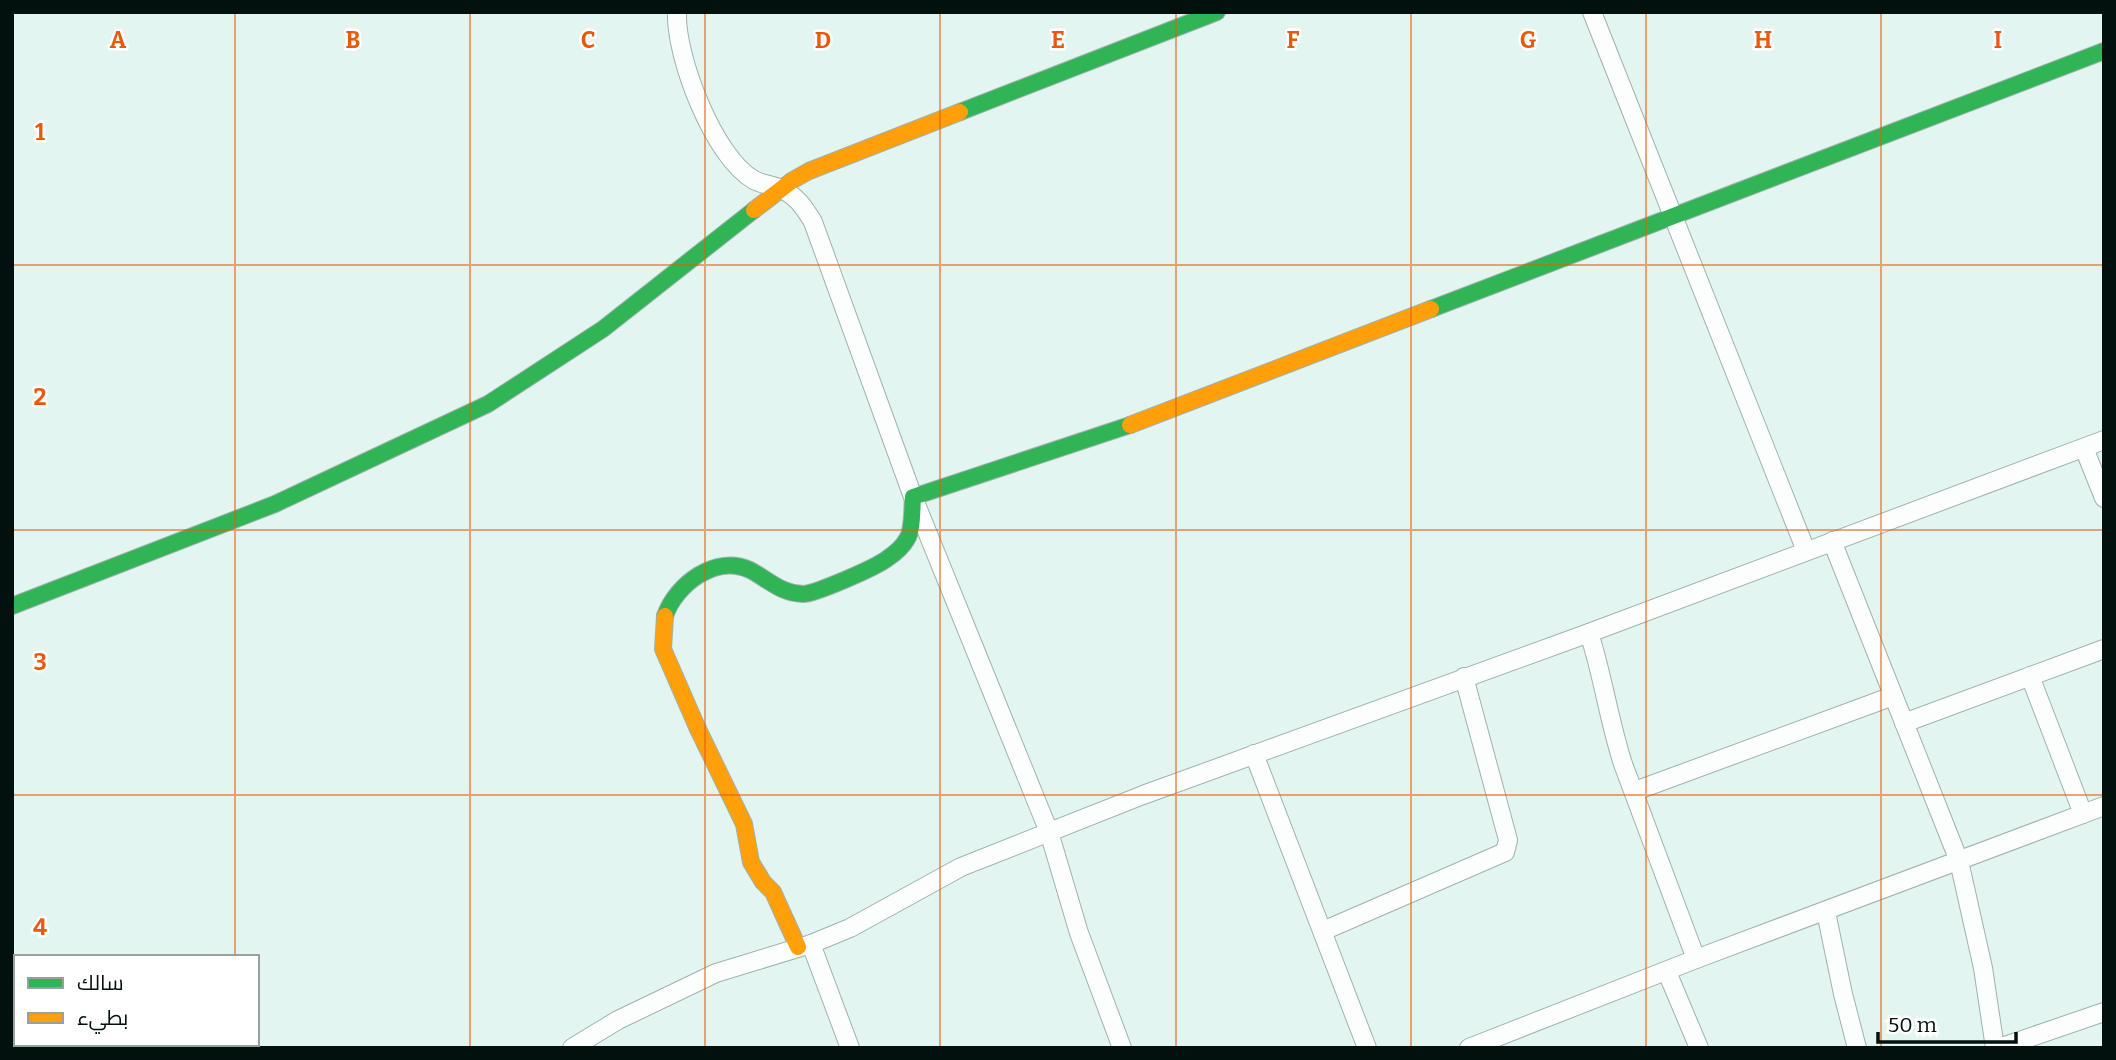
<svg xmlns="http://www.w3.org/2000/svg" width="2116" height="1060" viewBox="0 0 2116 1060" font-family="Bitter,Cairo,serif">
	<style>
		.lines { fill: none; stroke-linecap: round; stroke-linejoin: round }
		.street-casing { stroke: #a1b1ae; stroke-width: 20 }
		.fast-casing { stroke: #a1b1ae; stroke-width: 18 }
		.slow-casing { stroke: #a1b1ae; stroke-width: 18 }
		.street { stroke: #fbfefd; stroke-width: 18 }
		.fast { stroke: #30b455; stroke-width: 16 }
		.slow { stroke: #ff9f0a; stroke-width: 16 }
		.grid { fill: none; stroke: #e8590c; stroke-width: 2; stroke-opacity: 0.55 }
		.grid-label { font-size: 23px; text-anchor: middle; font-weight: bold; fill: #e8590c; stroke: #fff; stroke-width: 5; stroke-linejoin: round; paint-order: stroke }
	</style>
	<rect width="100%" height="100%" fill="#e2f5f1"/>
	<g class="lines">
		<defs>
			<g id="street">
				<path d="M677 12C675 56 714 158 754 180 761 184 771 185 779 188 796 195 804 207 813 222L913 497 1049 832 1079 933 1122 1048"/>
				<polyline points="1592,12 1806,551"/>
				<polyline points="2084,448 2104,498"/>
				<polyline points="1832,541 1959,861 1983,968 1995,1048"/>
				<path d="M1589 633C1603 676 1609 721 1623 764L1696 959"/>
				<polyline points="2030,676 2083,814"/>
				<polyline points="1904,723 2104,649"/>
				<polyline points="1254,754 1367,1048"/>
				<polyline points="1635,791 1893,696"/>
				<polyline points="1826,912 1843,994 1857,1048"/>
				<polyline points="1323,931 1505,852 1508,840 1464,677"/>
				<polyline points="811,944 850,1048"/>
				<polyline points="1667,972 1699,1048"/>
				<polyline points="572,1048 618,1020 716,973 811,944 850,928 961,867 1143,795 1589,633 2104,440"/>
				<polyline points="1469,1048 1696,959 2104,806"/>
				<polyline points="1999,1048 2104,1012"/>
			</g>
			<g id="fast">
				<polyline points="960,112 1217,12"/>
				<polyline points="1431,309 2104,51"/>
				<polyline points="12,606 275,504 488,404 603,329 754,210"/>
				<path d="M665 616C676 584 716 554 750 570 769 580 780 593 803 594 815 594 877 567 888 558 894 554 903 546 907 539 913 530 912 509 913 497L1130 425"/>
				<polyline points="12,978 16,980"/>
				<polyline points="149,1044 157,1048"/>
			</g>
			<g id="slow">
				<polyline points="754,210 793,180 809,171 960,112"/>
				<polyline points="1130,425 1431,309"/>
				<polyline points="665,616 663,649 697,727 744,824 751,862 763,882 773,892 798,947"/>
			</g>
		</defs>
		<use href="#street" class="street-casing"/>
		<use href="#fast" class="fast-casing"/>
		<use href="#slow" class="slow-casing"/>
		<use href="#street" class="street"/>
		<use href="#fast" class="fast"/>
		<use href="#slow" class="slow"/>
	</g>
	<path class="grid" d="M235 12V957M470 12V1048M705 12V1048M940 12V1048M1176 12V1048M1411 12V1048M1646 12V1048M1881 12V1048M12 265H2104M12 530H2104M12 795H2104M235 1044V1048"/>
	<g class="grid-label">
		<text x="118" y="48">A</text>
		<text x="353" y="48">B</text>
		<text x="588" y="48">C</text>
		<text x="823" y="48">D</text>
		<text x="1058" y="48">E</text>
		<text x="1293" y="48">F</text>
		<text x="1528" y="48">G</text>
		<text x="1763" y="48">H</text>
		<text x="1998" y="48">I</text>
		<text x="40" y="140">1</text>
		<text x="40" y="405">2</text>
		<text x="40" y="670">3</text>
		<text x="40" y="935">4</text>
	</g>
	<rect width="2116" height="1060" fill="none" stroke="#02100e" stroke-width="28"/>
	<rect x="14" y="955" width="245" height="91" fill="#ffffff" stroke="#9a9f9f" stroke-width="2"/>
	<rect x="28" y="978" width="35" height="10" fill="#30b455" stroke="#9a9f9f" stroke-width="2"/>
	<text x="77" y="990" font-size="21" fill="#02100e">سالك</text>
	<rect x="28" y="1013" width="35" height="10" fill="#ff9f0a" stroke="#9a9f9f" stroke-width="2"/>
	<text x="77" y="1025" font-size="21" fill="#02100e">بطيء</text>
	<path d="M1878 1032v10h138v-10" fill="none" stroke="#02100e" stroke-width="3.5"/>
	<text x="1888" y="1032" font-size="21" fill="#02100e" stroke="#ffffff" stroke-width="5" paint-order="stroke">50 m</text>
</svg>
